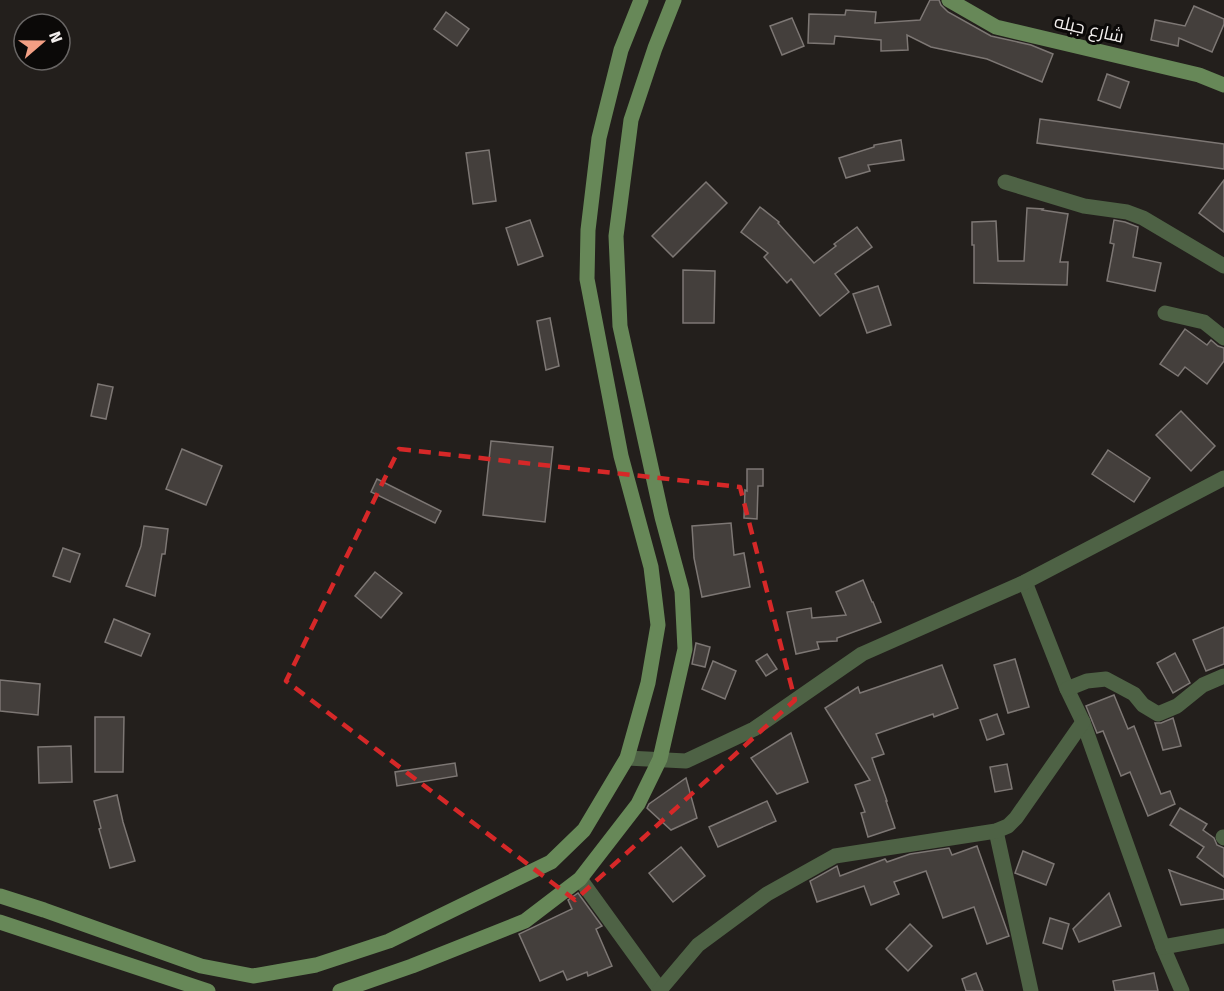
<svg xmlns="http://www.w3.org/2000/svg" width="1224" height="991" viewBox="0 0 1224 991" font-family="'Fira Sans',Cairo,sans-serif">
	<style>
		.building { fill: #443f3c; stroke: #7d7774; stroke-width: 1.5 }
		.lines { fill: none; stroke-linecap: round; stroke-linejoin: round }
		.street { stroke: #4e6245; stroke-width: 15 }
		.secondary { stroke: #678858; stroke-width: 15 }
		.marked { fill: none; stroke: #d62828; stroke-width: 4.5; stroke-dasharray: 12 8; stroke-linejoin: round }
		.labels { text-anchor: middle; dominant-baseline: central; stroke-width: 6; stroke-linejoin: round; paint-order: stroke }
		.street-label { font-size: 18px; fill: #f3efee; stroke: #0b0908 }
	</style>
	<rect width="100%" height="100%" fill="#231f1c"/>
	<g class="building">
		<polygon points="930,0 939,0 941,5 948,12 991,36 1031,45 1053,54 1042,82 987,59 931,47 907,35 908,50 881,51 881,40 835,36 834,44 808,43 809,14 845,15 846,10 876,12 875,23 920,20"/>
		<polygon points="1194,6 1224,19 1224,24 1212,52 1179,38 1178,46 1151,40 1155,20 1185,26"/>
		<polygon points="446,12 469,29 457,46 434,29"/>
		<polygon points="792,18 804,46 782,55 770,26"/>
		<polygon points="1107,74 1129,82 1120,108 1098,100"/>
		<polygon points="1040,119 1224,144 1224,169 1037,143"/>
		<polygon points="901,140 904,160 868,165 870,171 846,178 839,158 874,147 874,145"/>
		<polygon points="489,150 496,201 473,204 466,153"/>
		<polygon points="1224,180 1224,232 1199,213"/>
		<polygon points="706,182 727,203 673,257 652,236"/>
		<polygon points="760,207 779,222 778,223 814,263 836,246 834,244 857,227 872,247 835,274 849,292 820,316 791,279 787,283 764,257 768,253 741,232"/>
		<polygon points="1027,208 1043,209 1042,210 1068,214 1060,262 1068,262 1067,285 974,283 974,245 972,245 972,222 996,221 998,261 1024,261"/>
		<polygon points="530,220 543,256 518,265 506,228"/>
		<polygon points="1114,220 1125,222 1138,227 1133,257 1161,263 1155,291 1107,281 1114,244 1110,243"/>
		<polygon points="683,270 715,271 714,323 683,323"/>
		<polygon points="878,286 891,325 867,333 853,294"/>
		<polygon points="550,318 559,366 546,370 537,321"/>
		<polygon points="1185,329 1207,345 1211,340 1218,346 1224,348 1224,361 1207,384 1185,367 1178,376 1160,364"/>
		<polygon points="98,384 113,387 106,419 91,416"/>
		<polygon points="1181,411 1215,446 1191,471 1156,435"/>
		<polygon points="491,441 553,447 545,522 483,515"/>
		<polygon points="182,449 222,466 206,505 166,489"/>
		<polygon points="1108,450 1150,478 1134,502 1092,474"/>
		<polygon points="747,469 763,469 763,486 758,486 757,519 744,518 745,490 747,491"/>
		<polygon points="377,479 441,511 435,523 371,492"/>
		<polygon points="731,523 734,555 744,553 750,587 702,597 694,558 692,526"/>
		<polygon points="144,526 168,529 165,554 162,554 155,596 126,586 141,546"/>
		<polygon points="63,548 80,554 70,582 53,576"/>
		<polygon points="375,572 402,593 381,618 355,596"/>
		<polygon points="863,580 872,602 873,602 881,622 837,638 837,641 817,642 819,649 796,654 787,612 811,608 812,618 846,615 836,592"/>
		<polygon points="114,619 150,634 141,656 105,642"/>
		<polygon points="1224,627 1224,664 1206,671 1193,640"/>
		<polygon points="696,643 710,647 705,667 692,664"/>
		<polygon points="1175,653 1190,683 1173,693 1157,663"/>
		<polygon points="767,654 777,669 766,676 756,661"/>
		<polygon points="1015,659 1029,707 1008,713 994,665"/>
		<polygon points="713,661 736,671 725,699 702,689"/>
		<polygon points="942,665 958,708 934,717 933,714 876,734 884,754 872,758 887,801 886,801 895,828 868,837 861,813 865,812 855,785 870,780 825,708 858,687 860,693"/>
		<polygon points="0,680 40,684 38,715 0,711"/>
		<polygon points="1114,695 1128,729 1134,726 1161,794 1170,791 1175,804 1148,816 1130,772 1121,776 1103,731 1097,733 1086,706"/>
		<polygon points="997,714 1004,734 987,740 980,720"/>
		<polygon points="95,717 124,717 123,772 95,772"/>
		<polygon points="1173,718 1181,746 1163,750 1155,723 1161,723"/>
		<polygon points="791,733 808,782 777,794 751,758"/>
		<polygon points="71,746 72,782 39,783 38,747"/>
		<polygon points="455,763 457,776 397,786 395,772"/>
		<polygon points="1007,764 1012,789 995,792 990,767"/>
		<polygon points="686,778 697,818 671,830 647,808 649,804"/>
		<polygon points="117,795 123,822 135,861 110,868 99,829 101,828 94,801"/>
		<polygon points="767,801 776,821 718,847 709,827"/>
		<polygon points="1180,808 1207,824 1203,830 1214,838 1217,845 1224,848 1224,877 1197,857 1204,847 1170,825"/>
		<polygon points="977,846 1009,936 987,944 974,907 943,918 926,871 894,882 899,894 871,905 864,886 817,902 810,881 837,866 840,876 885,859 887,862 910,854 949,848 952,855"/>
		<polygon points="681,847 705,876 673,902 649,873"/>
		<polygon points="1023,851 1054,864 1046,885 1015,873"/>
		<polygon points="1169,870 1224,890 1224,899 1181,905"/>
		<polygon points="578,893 602,926 596,929 612,966 588,976 587,972 567,980 563,971 540,981 519,934 572,909 568,900"/>
		<polygon points="1109,893 1121,926 1079,942 1073,929"/>
		<polygon points="1050,918 1069,924 1062,949 1043,943"/>
		<polygon points="910,924 932,946 908,971 886,949"/>
		<polygon points="976,973 983,991 966,991 962,979"/>
		<polygon points="1154,973 1158,991 1115,991 1113,981"/>
	</g>
	<g class="lines">
		<g class="street">
			<polyline points="1005,182 1084,206 1127,212 1143,218 1224,266"/>
			<polyline points="1165,313 1204,322 1224,338"/>
			<polyline points="1025,582 1067,689 1083,722 1163,947 1182,991"/>
			<polyline points="1067,689 1087,681 1106,679 1134,694 1143,705 1158,714 1177,706 1203,685 1224,676"/>
			<polyline points="627,758 686,761 754,729 862,654 1025,582 1224,478"/>
			<polyline points="996,831 1031,991"/>
			<polyline points="1223,837 1224,838"/>
			<polyline points="580,879 661,991"/>
			<polyline points="1163,947 1224,936"/>
			<polyline points="659,991 698,945 767,894 835,856 996,831 1008,826 1016,818 1083,722"/>
		</g>
		<g class="secondary">
			<polyline points="949,0 996,27 1199,75 1224,85"/>
			<polyline points="0,896 44,910 201,966 253,976 316,965 389,941 551,862 584,830 627,758 648,683 658,625 651,567 621,456 587,279 588,230 599,138 621,50 641,0"/>
			<polyline points="0,922 208,991"/>
			<polyline points="340,991 412,966 525,921 580,879 638,804 660,759 685,649 682,591 662,517 620,326 616,236 631,120 655,48 674,0"/>
		</g>
	</g>
	<path class="marked" d="M399 449 740 487 795 700 575 900 286 681Z"/>
	<g class="labels">
		<g class="street-label">
			<text transform="translate(1089 29) rotate(13)">شارع جبله</text>
		</g>
	</g>
	<g transform="translate(42 42) rotate(70)"><circle r="28" fill="#0b0908" stroke="#686564" stroke-width="1.5"/>
	<path d="M0-4.5L10 22L0 15L-10 22Z" fill="#f39f84"/>
	<text y="-9" font-size="16" font-weight="bold" text-anchor="middle" fill="#f3efee">N</text>
	</g>
</svg>
